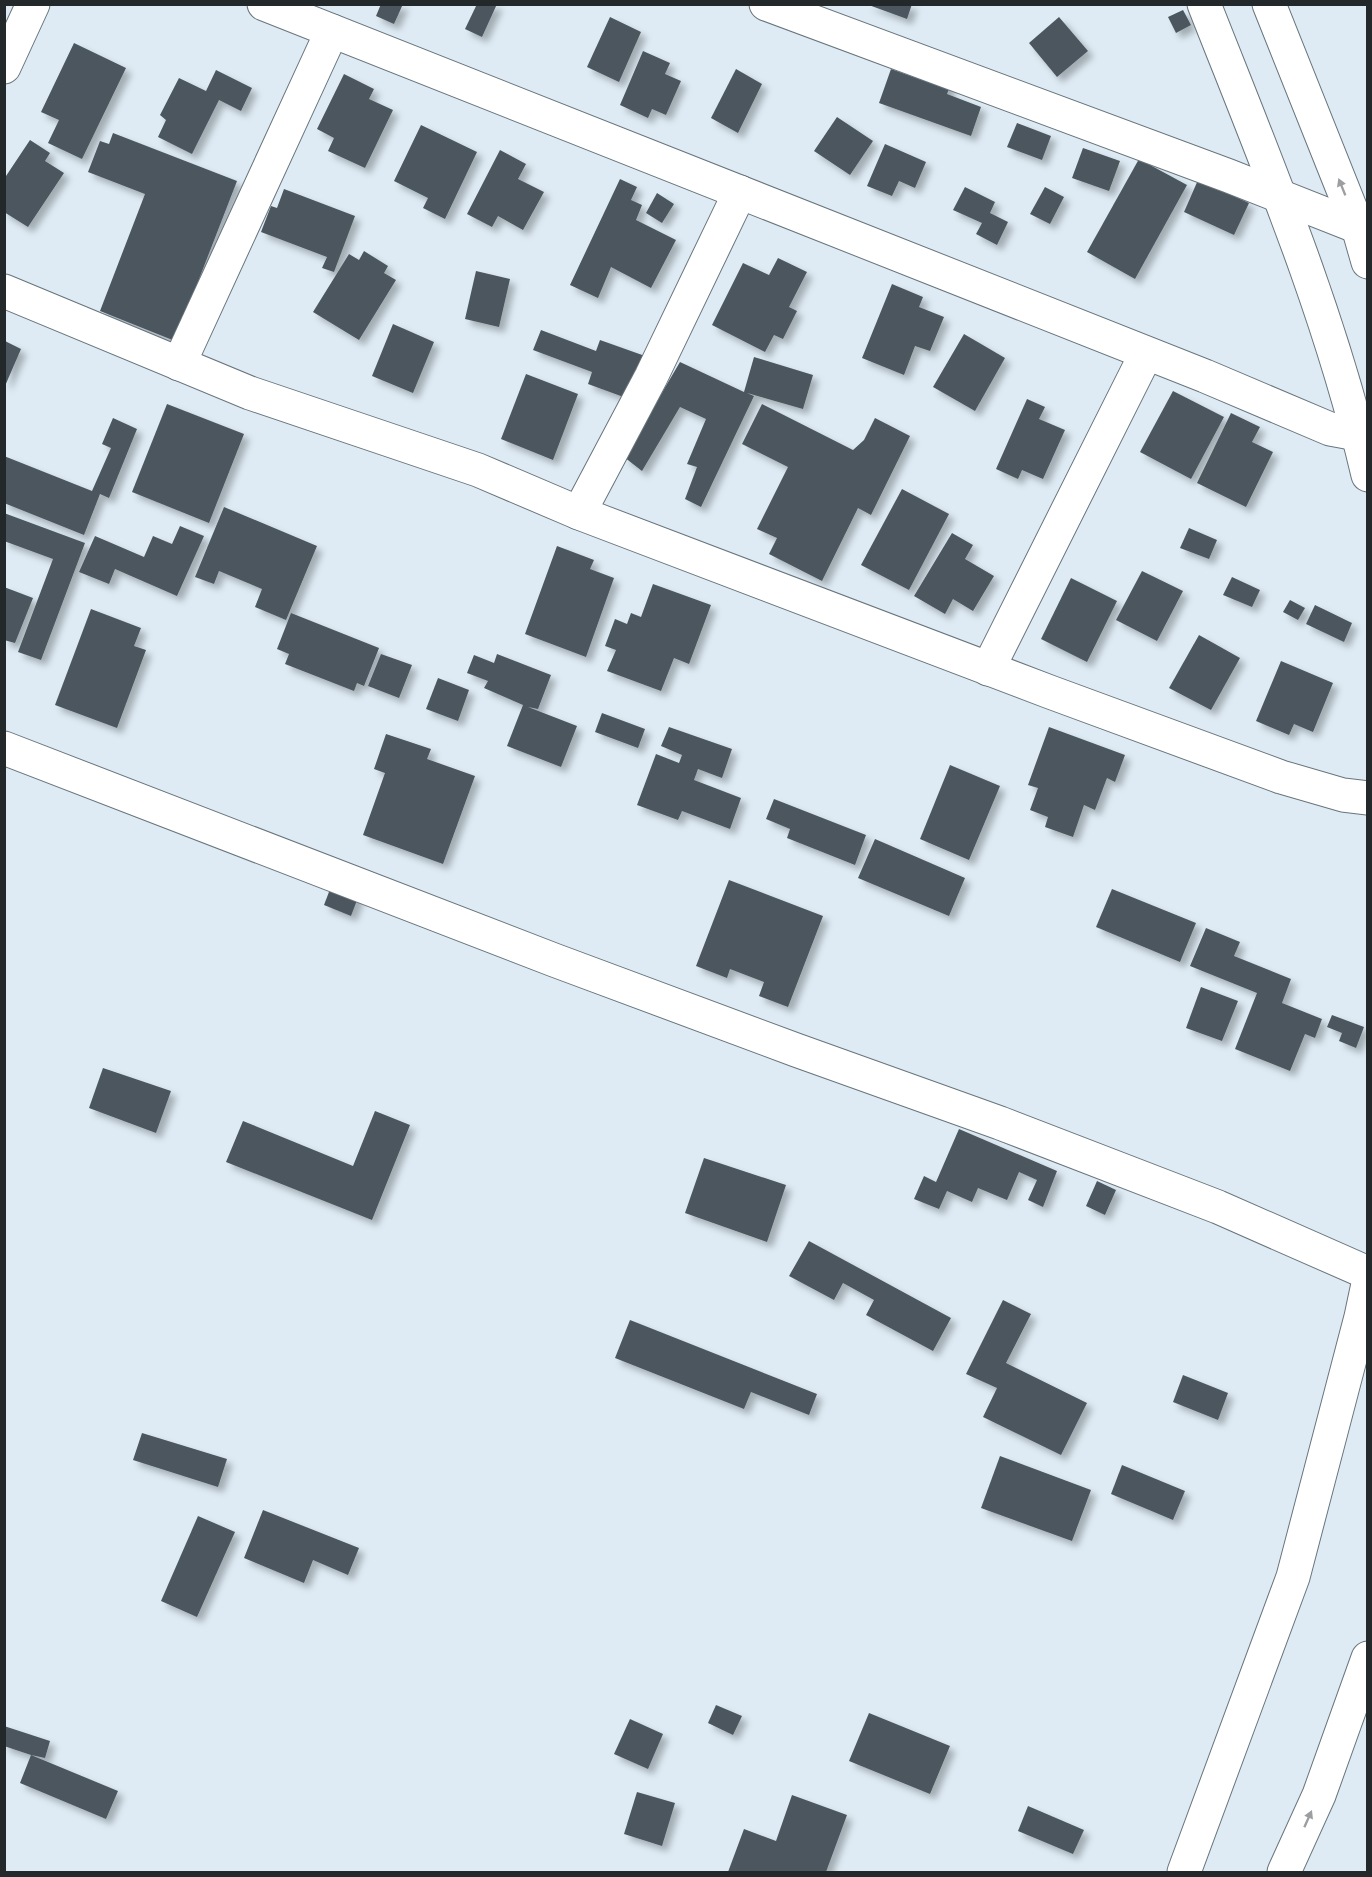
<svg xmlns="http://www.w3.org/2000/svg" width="1372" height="1877" viewBox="0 0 1372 1877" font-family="'IBM Plex Sans',sans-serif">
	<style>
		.building { fill: #4b575e; filter: url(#shadow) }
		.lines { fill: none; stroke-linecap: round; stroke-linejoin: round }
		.street-casing { stroke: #68757c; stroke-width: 35 }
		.highway-casing { stroke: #68757c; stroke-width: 35 }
		.street { stroke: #fff; stroke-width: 33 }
		.highway { stroke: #fff; stroke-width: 33 }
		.oneway { fill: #9c9ea0 }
	</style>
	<defs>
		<filter id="shadow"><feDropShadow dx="5.5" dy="5.5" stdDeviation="3" flood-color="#0004"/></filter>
	</defs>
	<rect width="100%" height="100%" fill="#deebf4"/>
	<g class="building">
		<polygon points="381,4 403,4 394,24 376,16"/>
		<polygon points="477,4 497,4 482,37 465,29"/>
		<polygon points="866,4 912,4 907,19"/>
		<polygon points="1183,10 1191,25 1176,33 1168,17"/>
		<polygon points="610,17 641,32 619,82 587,67"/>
		<polygon points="1059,17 1088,51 1057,77 1029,43"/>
		<polygon points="74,43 126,68 82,159 48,143 59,120 41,112"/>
		<polygon points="643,51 670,63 665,74 681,81 666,115 652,109 648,118 620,105"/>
		<polygon points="928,66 954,75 947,94 981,107 971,136 879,103 891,69 922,80"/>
		<polygon points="736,69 762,84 738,133 711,118"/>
		<polygon points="216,70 252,88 241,111 219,100 192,154 158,137 166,120 160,115 179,78 206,91"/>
		<polygon points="344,74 374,89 369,99 393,110 365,168 328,151 334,138 317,129"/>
		<polygon points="837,117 873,141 850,175 814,151"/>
		<polygon points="1017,123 1051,136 1042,160 1007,147"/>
		<polygon points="421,125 477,152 445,219 423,208 428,198 394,181"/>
		<polygon points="113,133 237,181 175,341 100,311 145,194 88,172 100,141 109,144"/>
		<polygon points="30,140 50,153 45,161 64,173 28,227 4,212 4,179"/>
		<polygon points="885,144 926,162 915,188 899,181 892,196 867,186"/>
		<polygon points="1083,148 1120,161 1109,191 1072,178"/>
		<polygon points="500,150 526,164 518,179 544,192 523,230 498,216 492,227 467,214"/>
		<polygon points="1139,159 1187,185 1135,279 1087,252"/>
		<polygon points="620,179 637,187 631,200 642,205 636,220 676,240 651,288 611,267 598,298 570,285"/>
		<polygon points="1198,180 1249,203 1234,235 1184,212"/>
		<polygon points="965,187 995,202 990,213 1008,222 997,245 976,234 982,223 953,210"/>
		<polygon points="1045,187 1064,197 1050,224 1030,214"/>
		<polygon points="284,189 355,216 334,272 322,268 327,257 261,232 271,206 277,208"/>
		<polygon points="657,193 674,204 662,223 646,213"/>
		<polygon points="364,251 388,266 384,273 396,280 359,340 313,312 349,254 359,260"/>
		<polygon points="778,258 807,272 789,307 797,311 783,339 774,335 765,352 712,325 743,263 769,275"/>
		<polygon points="476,271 510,279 499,327 465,319"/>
		<polygon points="892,284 923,297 919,307 944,317 930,351 915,346 904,375 862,358"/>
		<polygon points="393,324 434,342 413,393 372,376"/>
		<polygon points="541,330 596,351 600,340 645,356 629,399 588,384 592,372 533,350"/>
		<polygon points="964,334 1005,358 975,411 933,387"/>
		<polygon points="5,341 21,349 5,386"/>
		<polygon points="754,357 813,375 803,409 747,393 754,396 701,507 685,499 697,467 687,464 706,419 680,407 642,471 624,457 680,362 744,392"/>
		<polygon points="526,374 578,394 553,460 501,439"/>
		<polygon points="1173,391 1224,417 1191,479 1140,452"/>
		<polygon points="1027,399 1045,407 1039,419 1065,430 1043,479 1022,470 1018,479 996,469"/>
		<polygon points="167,404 244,434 209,523 132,492"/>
		<polygon points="762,404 853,450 864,440 875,418 910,436 871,515 858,508 822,581 769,554 777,538 757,529 788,467 742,444"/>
		<polygon points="1231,413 1260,427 1252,442 1273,452 1246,507 1197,483"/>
		<polygon points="113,418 137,429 109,498 100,494 84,535 4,503 4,456 92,491 111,448 102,444"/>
		<polygon points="902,489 949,514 909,590 861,565"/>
		<polygon points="224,507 317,546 286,620 255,607 262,589 219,571 214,584 195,577"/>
		<polygon points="4,513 85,543 41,660 18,652 53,559 4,541"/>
		<polygon points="180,526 204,536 177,596 115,569 109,584 79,572 95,536 144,557 153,536 172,544"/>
		<polygon points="1189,528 1217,540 1209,559 1180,548"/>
		<polygon points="952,533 973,545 965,559 994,576 973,611 953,599 945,614 914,596"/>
		<polygon points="557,546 594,560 590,569 614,578 586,657 525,634"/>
		<polygon points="1142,571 1183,591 1157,641 1116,620"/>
		<polygon points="1232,577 1260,590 1252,607 1223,595"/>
		<polygon points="1071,578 1117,601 1087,662 1041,639"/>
		<polygon points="653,584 711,605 689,664 674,658 661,691 607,671 616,650 605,646 615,619 627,624 631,613 641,617"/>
		<polygon points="4,587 33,598 15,643 4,640"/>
		<polygon points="1290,600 1305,608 1298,620 1283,612"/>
		<polygon points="1315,605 1352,623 1344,642 1306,624"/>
		<polygon points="91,609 141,628 134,646 146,650 117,728 55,705"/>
		<polygon points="291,613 379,648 364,686 357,683 354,691 285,664 289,654 277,649"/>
		<polygon points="1199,635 1240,658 1211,710 1169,688"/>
		<polygon points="381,654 412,665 399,698 368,686"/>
		<polygon points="497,654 551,675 538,709 528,707 577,726 561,767 507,746 523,705 484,688 488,681 467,673 474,655 494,663"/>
		<polygon points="1281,661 1333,683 1313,732 1294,724 1289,735 1256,721"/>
		<polygon points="438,678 469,690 458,721 426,709"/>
		<polygon points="602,713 645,729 638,748 595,732"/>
		<polygon points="669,727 732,749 722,778 698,769 694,780 741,798 730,829 682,811 678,820 637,805 656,754 679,763 682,755 661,746"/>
		<polygon points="1049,727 1125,755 1115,782 1107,778 1095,810 1084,805 1073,837 1045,827 1048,817 1030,810 1038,788 1028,785"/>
		<polygon points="386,734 431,749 427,759 475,776 443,864 363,835 385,773 374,769"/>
		<polygon points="950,765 1000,786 969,860 920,839"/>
		<polygon points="774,799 866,835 855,865 787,838 790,829 766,819"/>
		<polygon points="875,839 965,878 949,916 858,878"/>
		<polygon points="729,880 823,916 788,1007 759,996 764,982 730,969 727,978 696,966"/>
		<polygon points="332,884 359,895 351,916 324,905"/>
		<polygon points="1112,889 1196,923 1180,962 1096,927"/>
		<polygon points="1206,928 1240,942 1234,956 1291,979 1282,1003 1322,1019 1315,1038 1305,1034 1290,1071 1235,1049 1257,993 1190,966"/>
		<polygon points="1201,987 1238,1001 1222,1041 1186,1028"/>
		<polygon points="1332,1015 1364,1027 1356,1048 1339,1041 1342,1033 1327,1027"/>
		<polygon points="103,1068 171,1091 156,1133 89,1108"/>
		<polygon points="375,1111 410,1125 372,1220 226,1162 243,1121 353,1166"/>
		<polygon points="959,1129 1057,1171 1043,1207 1028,1200 1037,1180 1019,1172 1007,1200 978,1188 972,1202 947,1191 939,1209 914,1199 924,1176 936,1182"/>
		<polygon points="704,1158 786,1185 767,1242 685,1213"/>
		<polygon points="1097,1181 1116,1190 1105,1215 1086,1206"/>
		<polygon points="809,1241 951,1318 933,1351 866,1315 874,1300 843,1283 834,1300 789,1276"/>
		<polygon points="1003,1300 1031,1314 1006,1363 1087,1403 1061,1455 983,1417 997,1388 966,1374"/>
		<polygon points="630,1320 817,1394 809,1415 751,1392 744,1409 615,1358"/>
		<polygon points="1183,1375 1228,1393 1218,1420 1173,1402"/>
		<polygon points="142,1433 227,1459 218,1487 133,1460"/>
		<polygon points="1000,1456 1091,1490 1072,1541 981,1508"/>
		<polygon points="1122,1465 1185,1491 1173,1520 1111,1494"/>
		<polygon points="263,1510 359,1548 348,1575 313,1560 304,1583 244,1558"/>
		<polygon points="198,1516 235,1532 197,1617 161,1601"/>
		<polygon points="716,1705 742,1716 733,1735 708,1723"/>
		<polygon points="869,1713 950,1746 930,1794 849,1761"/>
		<polygon points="630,1719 663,1734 648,1769 614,1754"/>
		<polygon points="4,1726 50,1741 45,1758 31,1755 118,1791 106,1819 20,1783 31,1755 4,1746"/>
		<polygon points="637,1792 675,1803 662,1846 624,1834"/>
		<polygon points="792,1795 847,1815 826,1872 728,1872 744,1829 776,1841"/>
		<polygon points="1028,1806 1084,1830 1073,1854 1018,1831"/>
	</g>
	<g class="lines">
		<defs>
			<g id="street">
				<polyline points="264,4 1205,376 1330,429 1368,436"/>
				<polyline points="766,4 1229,176 1358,227"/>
				<path d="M1204 4C1265 159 1330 312 1368 475"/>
				<polyline points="4,67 33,4"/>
				<polyline points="4,291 250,393 478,470 579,513 1050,692 1281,777 1343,795 1368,798"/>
				<polyline points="179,364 332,31"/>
				<polyline points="579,513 651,377 740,192"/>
				<polyline points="988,669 1146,354"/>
				<polyline points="4,748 554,960 796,1050 1000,1123 1218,1207 1368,1273"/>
				<polyline points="1184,1872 1293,1577 1361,1317 1368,1284"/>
			</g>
			<g id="highway">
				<polyline points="1269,4 1358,227 1368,262"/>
				<polyline points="1284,1872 1319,1795 1368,1658"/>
			</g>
		</defs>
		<use href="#street" class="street-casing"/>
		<use href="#highway" class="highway-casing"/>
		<use href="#street" class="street"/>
		<use href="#highway" class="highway"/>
	</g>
	<defs><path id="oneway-solid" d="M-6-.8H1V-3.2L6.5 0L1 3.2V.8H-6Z" transform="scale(1.5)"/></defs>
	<g class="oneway">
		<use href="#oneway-solid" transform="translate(1342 187) rotate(-112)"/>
		<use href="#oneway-solid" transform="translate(1308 1819) rotate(-66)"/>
	</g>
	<rect width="1372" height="1877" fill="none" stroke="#23282b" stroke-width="12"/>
</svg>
